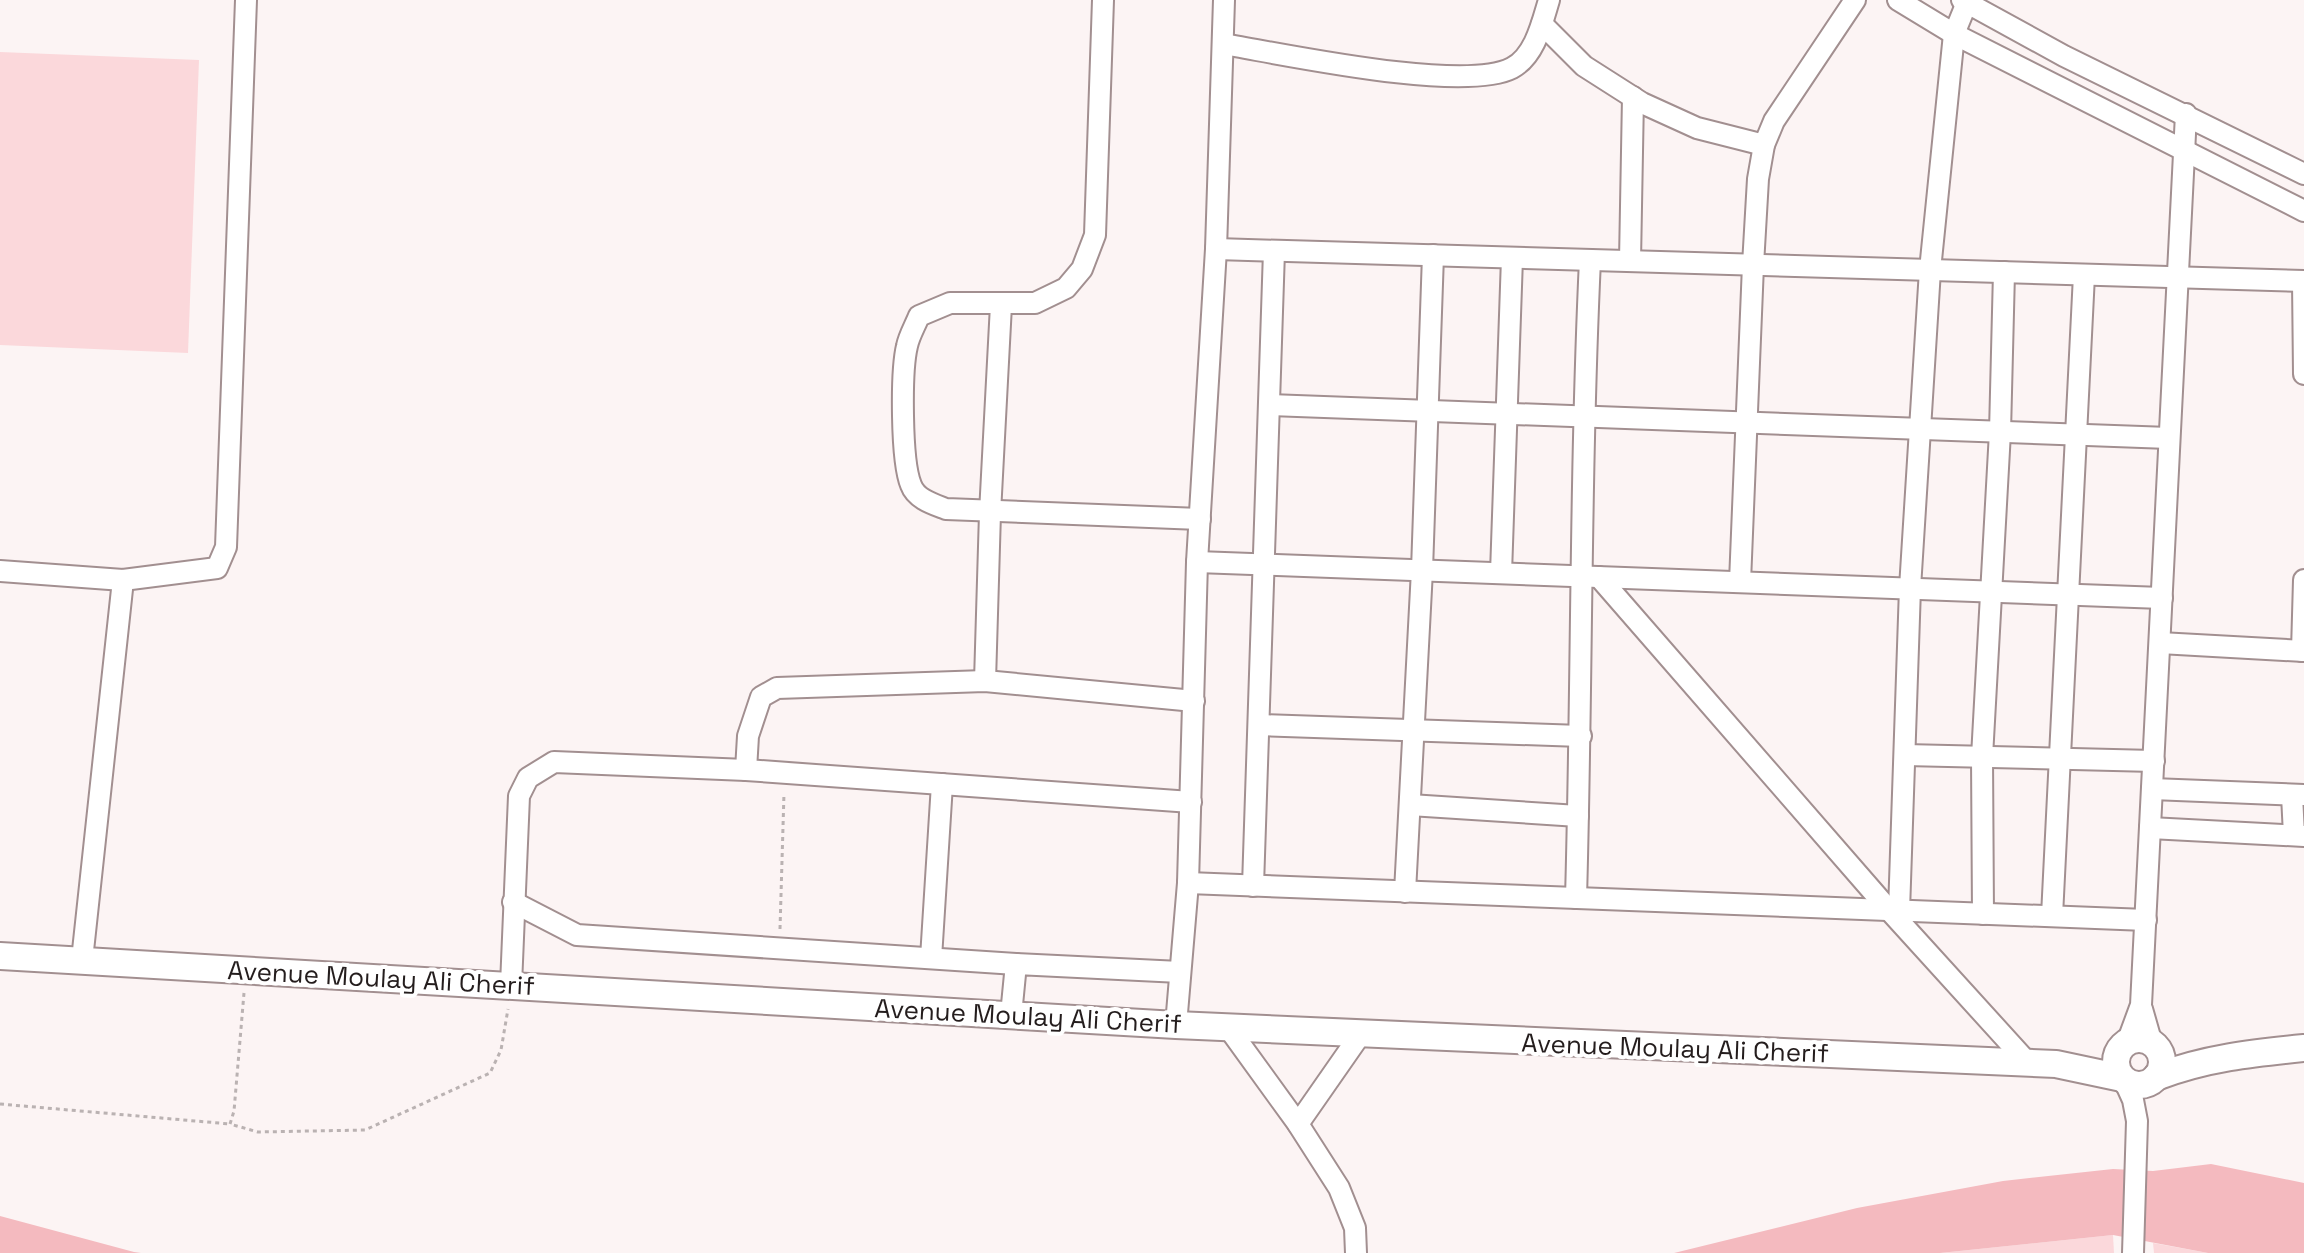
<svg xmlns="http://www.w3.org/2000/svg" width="2304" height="1253" viewBox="0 0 2304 1253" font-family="'Space Grotesk',sans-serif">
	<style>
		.green { fill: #fbd8db }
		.water { fill: #f4babf }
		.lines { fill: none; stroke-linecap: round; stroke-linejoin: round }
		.minor-casing { stroke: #a28f90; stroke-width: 24 }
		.major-casing { stroke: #a28f90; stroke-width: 30 }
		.path { stroke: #bab2b2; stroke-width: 3; stroke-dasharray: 4 4; stroke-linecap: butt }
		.minor { stroke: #fff; stroke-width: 20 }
		.major { stroke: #fff; stroke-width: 26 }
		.labels { text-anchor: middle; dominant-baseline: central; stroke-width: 8; stroke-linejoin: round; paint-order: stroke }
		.street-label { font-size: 26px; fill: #241d1d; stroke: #fff }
	</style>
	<rect width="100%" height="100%" fill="#fcf4f4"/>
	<g class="green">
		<polygon points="0,52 199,60 188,353 0,345"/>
		<polygon points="2113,1235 2114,1253 1940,1253"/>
		<polygon points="2153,1243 2208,1253 2154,1253"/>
	</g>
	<g class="water">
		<polygon points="2211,1164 2304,1183 2304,1253 2208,1253 2113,1235 1940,1253 1674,1253 1857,1208 2003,1181 2113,1169 2153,1171"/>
		<polygon points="0,1216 134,1252 141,1253 0,1253"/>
	</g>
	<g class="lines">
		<defs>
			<g id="minor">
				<path d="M1103 0 1095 235 1082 269 1066 288 1035 303H950L919 316C915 326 909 336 907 346 901 371 901 461 911 485 916 499 933 504 946 509L1200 519"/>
				<polyline points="1898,0 1954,34 2304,211"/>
				<polyline points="1962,0 2064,56 2304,174"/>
				<polyline points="1542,24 1584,66 1642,103 1697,128 1764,145"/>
				<path d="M1223 44C1283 54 1463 93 1512 68 1535 56 1542 23 1549 0"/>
				<polyline points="1216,249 2304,281"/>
				<polyline points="1630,261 1633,97"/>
				<polyline points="2303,281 2304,374"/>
				<polyline points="1269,405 2169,438"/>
				<polyline points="1197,562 2162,598"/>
				<polyline points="0,571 123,580 217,568 226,547 246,0"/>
				<polyline points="1501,573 1512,258"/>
				<polyline points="1599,577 1889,910 2028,1063"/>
				<polyline points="1740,582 1753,265 1758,179 1764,145 1774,121 1855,0"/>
				<polyline points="2160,643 2304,651"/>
				<polyline points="2302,651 2304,580"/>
				<polyline points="985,681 990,513 1001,305"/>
				<polyline points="1259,725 1581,736"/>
				<polyline points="1905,755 2154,761"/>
				<polyline points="746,770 748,736 761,697 777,688 985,681 1194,701"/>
				<polyline points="2152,789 2304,795"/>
				<polyline points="2292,795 2294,835"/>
				<polyline points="1410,805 1578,816"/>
				<polyline points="2150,828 2304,836"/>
				<polyline points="1188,883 2146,920"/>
				<polyline points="1253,886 1274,251"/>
				<polyline points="1405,892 1422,570 1433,255"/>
				<path d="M1576 898C1582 685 1580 473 1590 260"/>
				<polyline points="513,902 577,935 1016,964"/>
				<polyline points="1899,911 1910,588 1930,270 1954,34 1968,0"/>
				<polyline points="1983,914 1982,757 2000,432 2004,272"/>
				<polyline points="2052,916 2084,275"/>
				<polyline points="931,958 942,784"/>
				<polyline points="82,960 123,580"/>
				<polyline points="511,985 519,796 528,778 554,762 746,770 1191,802"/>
				<polyline points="2142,1009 2152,1044"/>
				<polyline points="1011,1015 1016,964 1180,972"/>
				<polyline points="1176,1025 1188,883 1197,562 1216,249 1224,0"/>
				<polyline points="1227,1026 1298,1124 1339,1188 1355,1228 1356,1253"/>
				<polyline points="2127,1043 2141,1005 2186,114"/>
				<polyline points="2124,1080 2133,1100 2137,1121 2133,1253"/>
				<polyline points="1298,1124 1360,1035"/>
			</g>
			<g id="major">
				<polyline points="0,956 1176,1025 2056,1064 2122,1078"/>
				<circle cx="2139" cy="1062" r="23"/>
				<path d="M2156 1077C2205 1058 2253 1053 2304 1048"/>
			</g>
		</defs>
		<use href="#minor" class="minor-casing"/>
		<use href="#major" class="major-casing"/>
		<g class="path">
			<polyline points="780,929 784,793"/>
			<polyline points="244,993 234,1111 230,1124 258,1132 365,1130 490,1073 501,1050 508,1009"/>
			<polyline points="0,1104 230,1124"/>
		</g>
		<use href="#minor" class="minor"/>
		<use href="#major" class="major"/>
	</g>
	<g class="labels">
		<g class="street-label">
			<text transform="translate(381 978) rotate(3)">Avenue Moulay Ali Cherif</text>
			<text transform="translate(1028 1016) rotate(3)">Avenue Moulay Ali Cherif</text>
			<text transform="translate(1675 1048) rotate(2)">Avenue Moulay Ali Cherif</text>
		</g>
	</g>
</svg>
